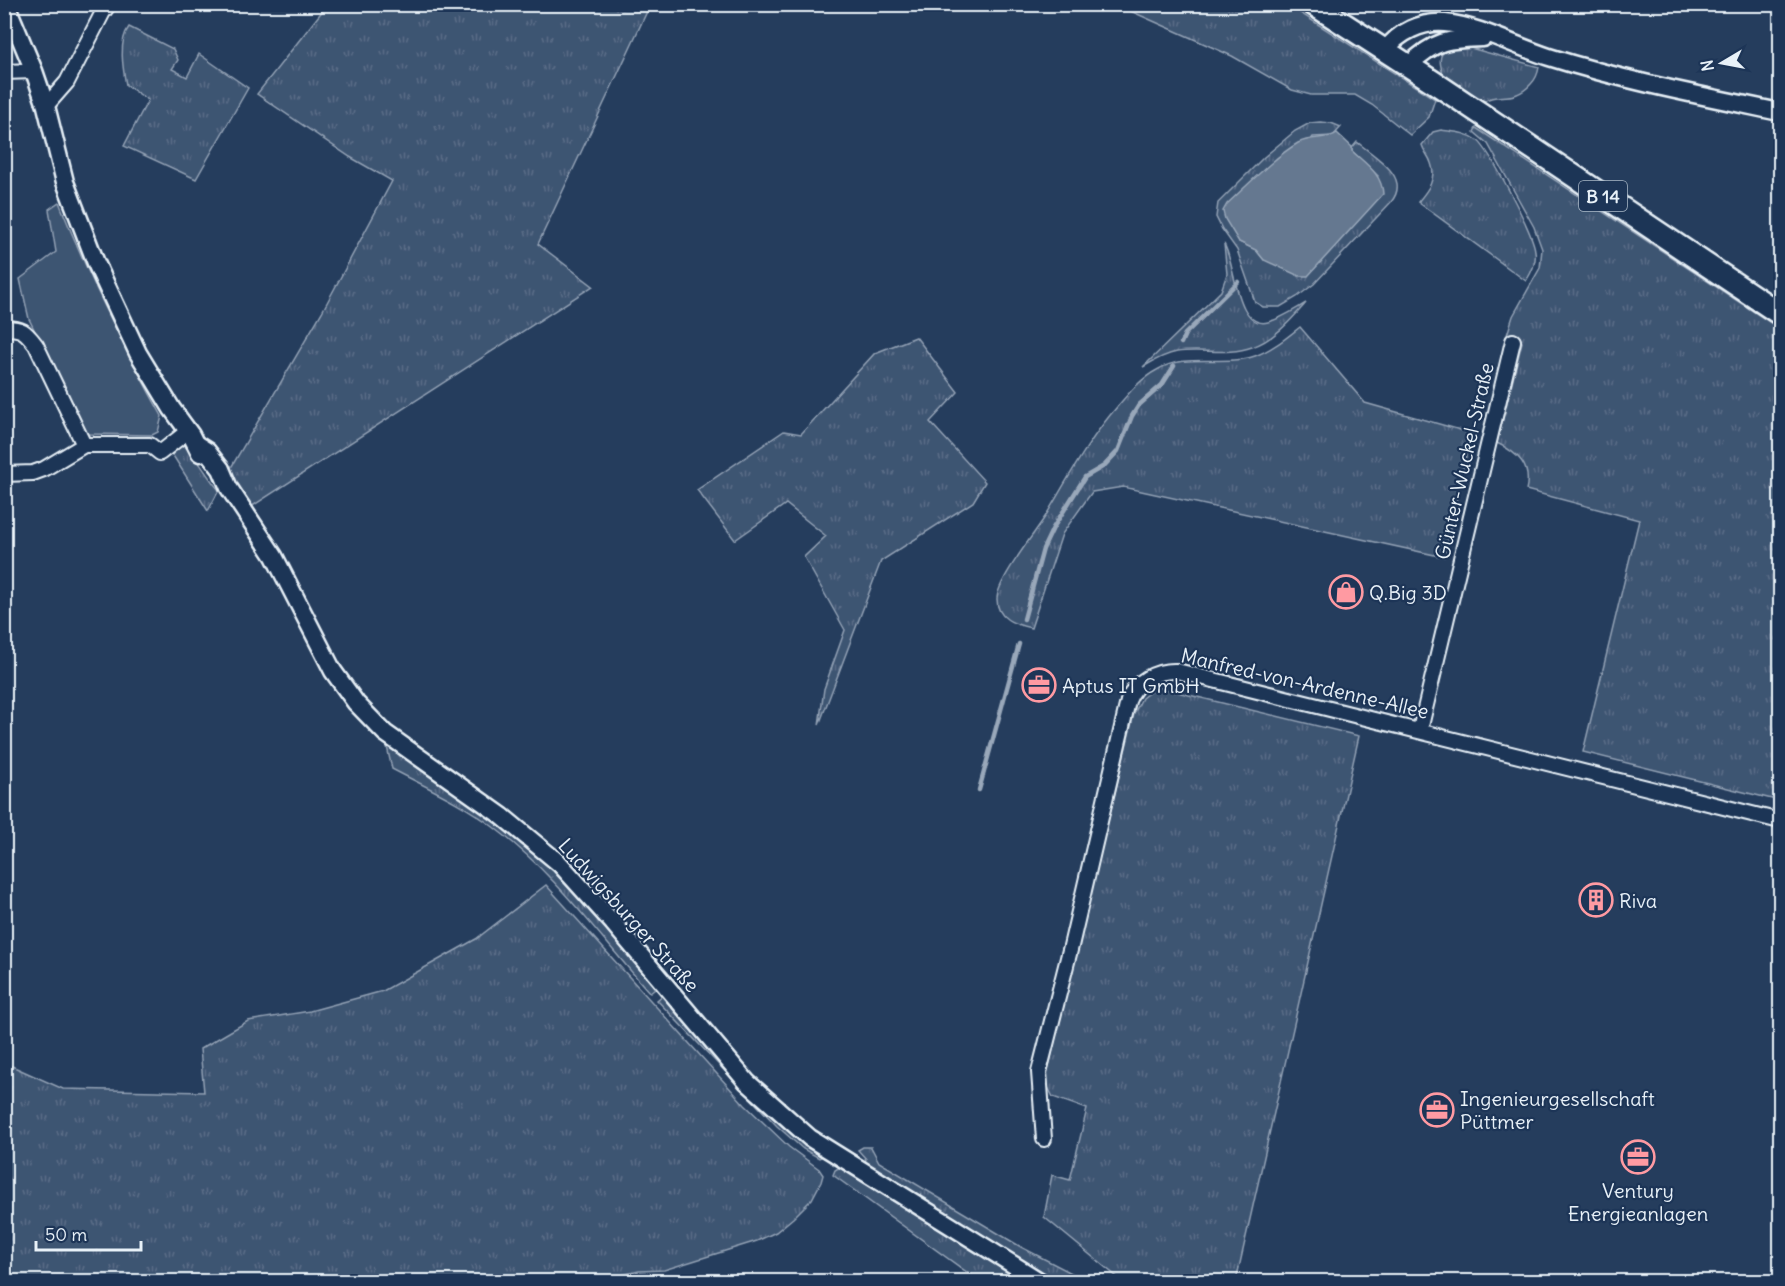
<svg xmlns="http://www.w3.org/2000/svg" width="1785" height="1286" viewBox="0 0 1785 1286" font-family="Delius,sans-serif">
	<style>
		.grass { fill: url(#grass-tufts); stroke: #93a2b5; stroke-width: 1.5 }
		.green { fill: #3e5472; stroke: #93a2b5; stroke-width: 1.5 }
		.water { fill: #657890; stroke: #99a8ba; stroke-width: 1.5 }
		.lines { fill: none; stroke-linecap: round; stroke-linejoin: round }
		.stream { stroke: #99a8ba; stroke-width: 4.5 }
		.minor-casing { stroke: #e8f1f8; stroke-width: 18 }
		.tertiary-casing { stroke: #e8f1f8; stroke-width: 21 }
		.primary-casing { stroke: #e8f1f8; stroke-width: 26 }
		.minor { stroke: #1d3557; stroke-width: 14 }
		.tertiary { stroke: #1d3557; stroke-width: 16 }
		.primary { stroke: #1d3557; stroke-width: 21 }
		.labels { text-anchor: middle; dominant-baseline: central; stroke-width: 4.5; stroke-linejoin: round; paint-order: stroke }
		.shield { fill: #1d3557; stroke: #abb9c8; stroke-width: 1.5 }
		.shield-label { font-size: 18px; font-weight: bold; fill: #e8f1f8 }
		.street-label { font-size: 20px; fill: #e8f1f8; stroke: #1d3557 }
		.poi-label { font-size: 20px; fill: #e8f1f8; stroke: #1d3557; text-anchor: start }
	</style>
	<defs>
		<pattern id="grass-tufts" width="24" height="20" patternUnits="userSpaceOnUse" patternTransform="scale(1.5)"><rect width="24" height="20" fill="#3e5472"/><path d="M3 7l-1-3M5 7V3M7 7l1-3M15 17l-1-3M17 17v-4M19 17l1-3" fill="none" stroke="#5a6d87"/></pattern>
	</defs>
	<rect width="100%" height="100%" fill="#253d5d"/>
	<filter id="ink" filterUnits="userSpaceOnUse"><feTurbulence type="fractalNoise" baseFrequency=".0167" numOctaves="2"/><feDisplacementMap in="SourceGraphic" scale="12" xChannelSelector="R" yChannelSelector="G"/><feConvolveMatrix kernelMatrix="1 2 1 2 8 2 1 2 1" color-interpolation-filters="sRGB"/></filter>
	<g filter="url(#ink)">
		<g class="grass">
			<polygon points="327,5 650,5 538,244 593,286 251,507 229,471 322,312 392,181 350,157 257,94"/>
			<polygon points="1117,5 1288,5 1435,99 1429,117 1410,135 1372,105 1355,95 1311,95 1292,90 1232,56"/>
			<path d="M129 27 173 49 178 60 172 69 187 77 199 54 248 88 196 179 124 146 148 100 126 85C123 69 118 41 129 27Z"/>
			<path d="M1463 46 1539 67C1538 74 1536 79 1531 84 1513 104 1498 91 1482 102L1444 76C1435 54 1442 48 1463 46Z"/>
			<path d="M1320 122 1331 123 1341 127 1333 136 1313 137 1239 242 1256 250 1264 260 1378 176 1352 151V148L1357 142C1375 157 1412 177 1391 202L1314 284 1297 297 1280 307H1263L1255 302 1237 250 1222 229 1216 217 1218 203 1264 157 1295 131 1310 123Z"/>
			<path d="M1476 128 1780 329V801L1583 752 1639 520 1526 490C1532 466 1518 453 1497 443L1522 342 1506 338 1513 316 1540 268 1542 249 1534 227 1488 144 1474 132Z"/>
			<path d="M1441 130C1453 132 1466 132 1477 140 1489 148 1534 235 1535 251 1537 262 1532 272 1526 281L1418 202C1428 190 1437 179 1431 163 1429 156 1424 152 1422 145L1433 132Z"/>
			<path d="M1224 244C1235 262 1236 330 1268 322 1281 319 1294 310 1306 303 1291 320 1274 340 1252 347 1228 356 1201 348 1177 352 1165 354 1153 361 1143 367L1221 291 1227 274Z"/>
			<path d="M1300 327 1365 403 1471 433 1444 557 1123 487 1092 492 1062 534 1031 628C1014 624 997 619 997 599 997 581 1034 534 1045 517 1066 482 1085 446 1111 414 1125 398 1138 380 1157 370 1187 352 1223 367 1255 356 1272 350 1286 338 1300 327Z"/>
			<polygon points="916,337 958,392 930,422 985,482 973,502 881,561 819,725 824,689 845,630 804,557 826,536 786,504 735,540 697,490 784,431 801,434 875,353"/>
			<path d="M183 445C197 455 206 476 219 490L208 511 172 454 177 446Z"/>
			<polygon points="1156,687 1359,736 1236,1281 1122,1281 1044,1217 1052,1175 1070,1180 1087,1109 1053,1097 1048,1087 1047,1074 1134,714 1142,698"/>
			<path d="M386 742 536 848 659 986 650 993C599 936 553 871 492 826 462 803 426 787 392 769Z"/>
			<polygon points="546,885 745,1105 789,1147 819,1169 823,1175 821,1182 812,1199 793,1218 776,1232 757,1241 664,1270 639,1271 595,1281 5,1281 5,1063 63,1089 204,1092 200,1049 248,1021 310,1011 383,991 476,939"/>
			<polygon points="664,994 822,1154 821,1157 819,1158 803,1149 777,1126 657,1000"/>
			<polygon points="863,1147 871,1147 879,1162 1021,1247 1087,1281 1053,1281 864,1165 866,1159 858,1150"/>
			<polygon points="840,1167 1028,1281 979,1281 833,1175 835,1170"/>
		</g>
		<path class="green" d="M59 202C88 276 123 346 162 416L158 432 152 435 86 434 29 319 20 279 56 252 49 209Z"/>
		<path class="water" d="M1337 133 1352 147V151C1366 164 1382 174 1383 194L1308 276H1299L1264 260 1256 250 1239 242 1225 219 1223 211 1227 204C1249 184 1273 158 1298 143 1311 136 1328 140 1337 133Z"/>
		<g class="lines">
			<g class="stream">
				<polyline points="1181,343 1185,334 1238,282"/>
				<polyline points="1024,619 1043,549 1053,528 1085,477 1104,466 1118,451 1132,416 1139,405 1162,385 1174,366"/>
				<polyline points="979,790 1019,644"/>
			</g>
			<defs>
				<g id="minor">
					<polyline points="4,72 34,71"/>
					<polyline points="46,106 67,82 103,12 109,4"/>
					<path d="M4 328C23 328 25 331 36 345L84 445"/>
					<polyline points="4,474 33,473 44,469 84,445 150,445 160,453 188,431"/>
					<polyline points="1420,730 1513,341"/>
					<path d="M1044 1139 1039 1072 1071 946 1128 701C1135 681 1156 670 1177 671L1780 821"/>
				</g>
				<g id="tertiary">
					<polyline points="6,4 34,71 46,106 65,182 96,263 138,353 172,409 191,435 200,453"/>
					<path d="M1385 51C1398 32 1422 21 1445 23 1481 27 1515 46 1549 57 1625 81 1703 96 1780 112"/>
					<path d="M1409 65C1435 40 1448 39 1483 38"/>
					<polyline points="196,444 207,451 221,469 229,488 274,556 333,671 356,703 385,733 502,816 560,864 613,923 747,1082 810,1138 1041,1282"/>
				</g>
				<polyline id="primary" points="1313,4 1432,81 1780,314"/>
			</defs>
			<use href="#minor" class="minor-casing"/>
			<use href="#tertiary" class="tertiary-casing"/>
			<use href="#primary" class="primary-casing"/>
			<use href="#minor" class="minor"/>
			<use href="#tertiary" class="tertiary"/>
			<use href="#primary" class="primary"/>
		</g>
	</g>
	<defs>
		<symbol id="shop-ring" viewBox="-11 -11 22 22"><circle r="9.5" fill="#1d3557" stroke="#ff9aa2" stroke-width="1.5"/><path d="M-5-2.5h2.3a2.7 3.5 0 0 1 5.4 0H5L5.5 6h-11ZM-1.5-2.5h3a1.5 2.3 0 0 0-3 0Z" fill="#ff9aa2"/></symbol>
		<symbol id="office-ring" viewBox="-11 -11 22 22"><circle r="9.5" fill="#1d3557" stroke="#ff9aa2" stroke-width="1.5"/><path d="M-6-3h4V-5.5h4V-3h4V5H-6ZM-1-4.5V-3h2v-1.5ZM-6 0V1H6V0Z" fill="#ff9aa2"/></symbol>
		<symbol id="building-ring" viewBox="-11 -11 22 22"><circle r="9.5" fill="#1d3557" stroke="#ff9aa2" stroke-width="1.5"/><path d="M-4-6H4V6H1V3H-1V6H-4ZM-2.5-4.3h1.7v1.8h-1.7ZM.8-4.3h1.7v1.8H.8ZM-2.5-1h1.7V.8h-1.7ZM.8-1h1.7V.8H.8Z" fill="#ff9aa2"/></symbol>
	</defs>
	<g fill-rule="evenodd">
		<use href="#shop-ring" x="1327" y="573" width="38" height="38"/>
		<use href="#office-ring" x="1020" y="666" width="38" height="38"/>
		<use href="#building-ring" x="1577" y="881" width="38" height="38"/>
		<use href="#office-ring" x="1418" y="1091" width="38" height="38"/>
		<use href="#office-ring" x="1619" y="1138" width="38" height="38"/>
	</g>
	<g class="labels">
		<rect class="shield" x="1579" y="181" width="48" height="30" rx="4.5"/>
		<g class="shield-label">
			<text x="1603" y="196">B 14</text>
		</g>
		<g class="street-label">
			<text transform="translate(1464 461) rotate(-77)">Günter-Wuckel-Straße</text>
			<text transform="translate(1305 683) rotate(13)">Manfred-von-Ardenne-Allee</text>
			<text transform="translate(629 915) rotate(48)">Ludwigsburger Straße</text>
		</g>
		<g class="poi-label">
			<text x="1369" y="592">Q.Big 3D</text>
			<text x="1062" y="685">Aptus IT GmbH</text>
			<text x="1619" y="900">Riva</text>
			<text x="1460" y="1098">Ingenieurgesellschaft<tspan x="1460" dy="23">Püttmer</tspan></text>
			<text x="1638" y="1190" text-anchor="middle">Ventury<tspan x="1638" dy="23">Energieanlagen</tspan></text>
		</g>
	</g>
	<rect width="1785" height="1286" fill="none" stroke="#1d3557" stroke-width="24"/>
	<rect x="12" y="12" width="1761" height="1262" fill="none" stroke="#e8f1f8" stroke-width="2" filter="url(#ink)"/>
	<g transform="translate(1722 63) rotate(260)" stroke="#1d3557" stroke-width="4.5" paint-order="stroke">
	<path d="M0-4.5L10 22L0 15L-10 22Z" fill="#e8f1f8"/>
	<text y="-9" font-size="16" font-weight="bold" text-anchor="middle" fill="#e8f1f8">N</text>
	</g>
	<path d="M36 1241v9h105v-9" fill="none" stroke="#e8f1f8" stroke-width="3"/>
	<text x="45" y="1241" font-size="18" fill="#e8f1f8" stroke="#1d3557" stroke-width="4.5" paint-order="stroke">50 m</text>
</svg>
